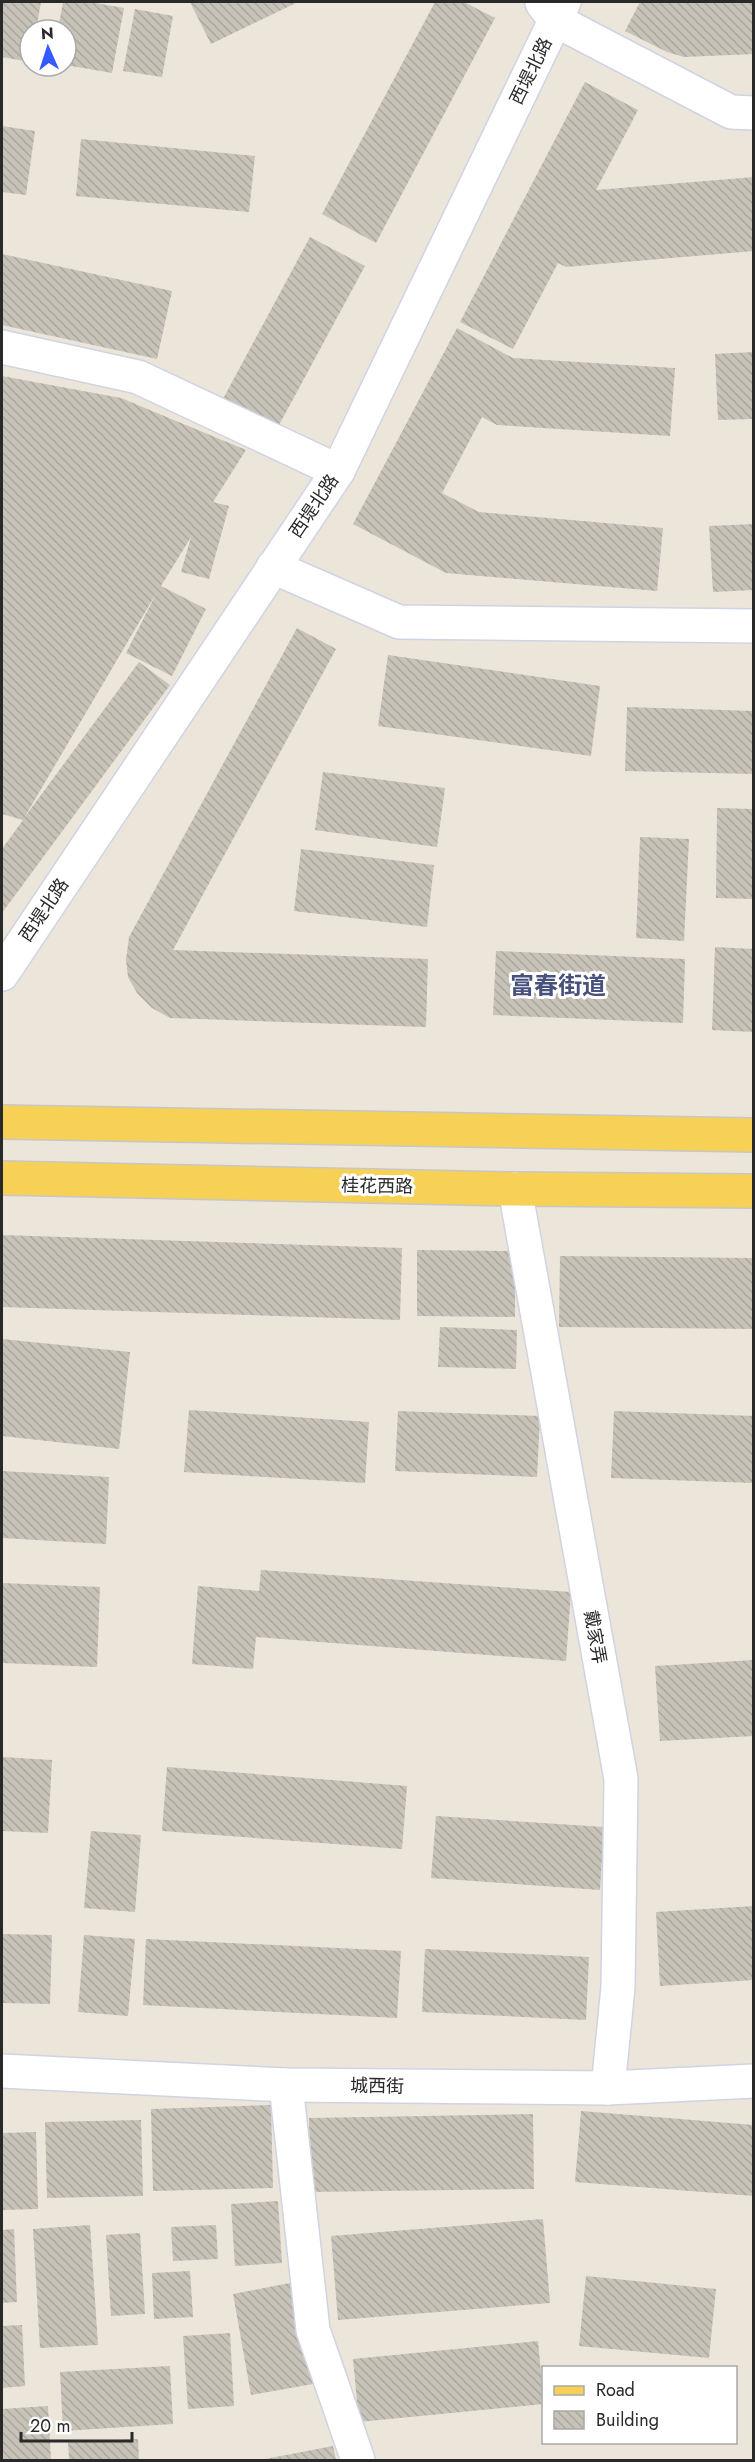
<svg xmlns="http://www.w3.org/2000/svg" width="755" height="2462" viewBox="0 0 755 2462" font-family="Jost,'Noto Sans SC',sans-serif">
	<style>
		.building { fill: url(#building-back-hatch) }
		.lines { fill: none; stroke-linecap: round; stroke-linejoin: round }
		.minor-casing { stroke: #d0d3e3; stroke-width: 36 }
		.major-casing { stroke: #c7c7c7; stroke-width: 36 }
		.minor { stroke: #fff; stroke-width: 33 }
		.major { stroke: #f6d155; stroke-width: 33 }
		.labels { text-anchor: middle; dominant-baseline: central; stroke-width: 6; stroke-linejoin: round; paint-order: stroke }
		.street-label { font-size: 18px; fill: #292929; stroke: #fff }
		.district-label { font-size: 24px; font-weight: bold; fill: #48517c; stroke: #fff }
	</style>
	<defs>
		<pattern id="building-back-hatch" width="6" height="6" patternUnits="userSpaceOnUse" patternTransform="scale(1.5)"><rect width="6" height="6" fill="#c7c3b9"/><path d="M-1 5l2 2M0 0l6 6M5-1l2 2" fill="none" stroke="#aba89f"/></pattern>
	</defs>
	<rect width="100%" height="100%" fill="#ece5da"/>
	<g class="building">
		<polygon points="2,2 41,2 36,30 30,30 30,62 2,57"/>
		<polygon points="63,2 89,2 124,8 112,73 66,65 66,30 58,30"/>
		<polygon points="190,2 298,2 211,44"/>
		<polygon points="435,2 464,2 495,18 376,243 322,214"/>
		<polygon points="640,2 754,2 754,54 684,57 667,52 625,31"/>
		<polygon points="135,9 173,16 162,77 123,71"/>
		<polygon points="585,82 638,110 596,190 754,177 754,251 566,267 558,263 513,349 460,322"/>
		<polygon points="2,126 35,131 26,195 2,192"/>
		<polygon points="81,139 255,156 249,212 76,196"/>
		<polygon points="310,237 365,266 278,427 223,399"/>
		<polygon points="2,254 172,291 157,359 2,325"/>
		<polygon points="457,328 513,358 675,368 670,436 497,425 482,417 442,493 479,512 663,528 657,591 446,573 353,524"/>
		<polygon points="754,352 754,419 718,420 715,354"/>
		<polygon points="2,376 121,398 246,450 213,502 229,506 209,579 181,572 191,537 161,586 206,609 172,676 126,653 157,592 24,818 139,662 170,685 2,913 2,849 23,820 2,814"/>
		<polygon points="754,524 754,590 713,592 709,526"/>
		<polygon points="297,628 336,649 173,950 428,959 426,1027 170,1018 152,1008 137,993 128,977 126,960 129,937"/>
		<polygon points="388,655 600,686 591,756 378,726"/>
		<polygon points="627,707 754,711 753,774 625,771"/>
		<polygon points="323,772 445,788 437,847 315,830"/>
		<polygon points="717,808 754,809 754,899 716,898"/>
		<polygon points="640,837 689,839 684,941 636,938"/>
		<polygon points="301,849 434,865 427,927 294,911"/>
		<polygon points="715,947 754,949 754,1032 712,1030"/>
		<polygon points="496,951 685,959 683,1023 493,1015"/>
		<polygon points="2,1235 402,1248 400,1320 2,1307"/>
		<polygon points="417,1250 515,1251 515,1317 417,1316"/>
		<polygon points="560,1256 754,1258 754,1329 559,1327"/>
		<polygon points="440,1327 517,1330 516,1369 438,1367"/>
		<polygon points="2,1339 130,1352 119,1449 2,1436"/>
		<polygon points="189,1410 369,1422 365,1483 184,1472"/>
		<polygon points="398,1411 540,1416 537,1477 395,1471"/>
		<polygon points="614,1411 754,1416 754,1483 611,1478"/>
		<polygon points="2,1471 109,1477 106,1544 2,1538"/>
		<polygon points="261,1570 571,1592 566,1661 256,1637 253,1669 192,1664 198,1586 259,1591"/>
		<polygon points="2,1583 100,1587 97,1667 2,1663"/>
		<polygon points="754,1660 754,1736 660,1741 655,1666"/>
		<polygon points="2,1757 52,1760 48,1833 2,1831"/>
		<polygon points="167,1767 407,1786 402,1849 162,1831"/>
		<polygon points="436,1816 604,1827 600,1890 431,1878"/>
		<polygon points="91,1831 141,1835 135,1912 84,1908"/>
		<polygon points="754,1906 754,1980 660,1986 656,1912"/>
		<polygon points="2,1934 52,1935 50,2004 2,2003"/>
		<polygon points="84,1935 135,1939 128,2016 78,2012"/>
		<polygon points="146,1939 401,1951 397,2018 143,2005"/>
		<polygon points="425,1949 589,1957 586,2020 422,2012"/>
		<polygon points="271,2105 273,2188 153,2191 151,2109"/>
		<polygon points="581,2111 754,2125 754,2196 575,2182"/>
		<polygon points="533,2114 534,2189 310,2192 309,2118"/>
		<polygon points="141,2120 143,2196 47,2198 45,2122"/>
		<polygon points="36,2132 38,2209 2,2210 2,2133"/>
		<polygon points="278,2201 282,2263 235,2266 231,2204"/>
		<polygon points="543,2219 550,2303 338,2320 331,2236"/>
		<polygon points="90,2225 98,2345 40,2348 33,2229"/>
		<polygon points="216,2225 218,2259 173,2261 171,2227"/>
		<polygon points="14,2229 17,2302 2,2303 2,2230"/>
		<polygon points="140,2233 145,2314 111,2316 106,2235"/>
		<polygon points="190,2271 193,2317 154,2319 152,2273"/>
		<polygon points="586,2276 716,2289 709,2358 579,2346"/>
		<polygon points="295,2282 313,2384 251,2395 233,2294"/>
		<polygon points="22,2325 25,2386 2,2388 2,2326"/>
		<polygon points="230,2333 234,2406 188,2409 183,2336"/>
		<polygon points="538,2341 544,2404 359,2422 353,2359"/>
		<polygon points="170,2366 173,2424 63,2431 60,2372"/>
		<polygon points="48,2406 51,2460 2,2460 2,2409"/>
		<polygon points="138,2439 139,2460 69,2460 68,2442"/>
		<polygon points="333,2446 336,2460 265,2460 265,2459"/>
	</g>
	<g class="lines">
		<defs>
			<g id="minor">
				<polyline points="542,3 555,20 731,112 754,113"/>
				<polyline points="2,347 138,377 338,471"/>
				<polyline points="273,567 399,622 754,626"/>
				<polyline points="2,974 338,471 564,2"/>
				<polyline points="515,1189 621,1779 618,1987 608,2088"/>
				<polyline points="2,2071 286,2085 608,2088 754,2081"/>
				<polyline points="286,2085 313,2330 358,2460"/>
			</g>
			<g id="major">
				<polyline points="2,1122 754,1135"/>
				<polyline points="2,1178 515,1189 754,1191"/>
			</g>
		</defs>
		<use href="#minor" class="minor-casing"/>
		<use href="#major" class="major-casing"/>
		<use href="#minor" class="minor"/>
		<use href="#major" class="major"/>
	</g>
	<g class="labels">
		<g class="street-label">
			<text transform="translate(531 71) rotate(-64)">西堤北路</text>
			<text transform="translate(314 506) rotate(-56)">西堤北路</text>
			<text transform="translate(44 910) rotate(-56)">西堤北路</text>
			<text transform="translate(377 1186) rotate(1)">桂花西路</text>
			<text transform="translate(595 1637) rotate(80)">戴家弄</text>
			<text transform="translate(377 2086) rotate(1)">城西街</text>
		</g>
		<g class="district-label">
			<text x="558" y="985">富春街道</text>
		</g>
	</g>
	<rect width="755" height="2462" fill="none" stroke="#292929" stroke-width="6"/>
	<rect x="542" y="2366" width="195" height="78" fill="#ffffff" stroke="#a9a9a9" stroke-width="1.5"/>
	<rect x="554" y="2386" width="30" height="9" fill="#f6d155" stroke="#a9a9a9" stroke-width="1.5"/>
	<text x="596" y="2396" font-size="18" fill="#292929">Road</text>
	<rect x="554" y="2411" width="30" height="18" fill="url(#building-back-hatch)" stroke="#a9a9a9" stroke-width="1.5"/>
	<text x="596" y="2426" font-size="18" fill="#292929">Building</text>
	<g transform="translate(48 48) rotate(357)"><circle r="28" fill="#ffffff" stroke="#a9a9a9" stroke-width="1.5"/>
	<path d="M0-4.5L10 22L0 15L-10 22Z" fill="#355aff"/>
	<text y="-9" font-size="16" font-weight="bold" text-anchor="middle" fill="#292929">N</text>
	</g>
	<path d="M21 2432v9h111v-9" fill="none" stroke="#292929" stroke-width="3"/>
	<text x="30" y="2432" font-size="18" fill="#292929" stroke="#ffffff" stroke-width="4.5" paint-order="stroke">20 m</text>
</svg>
